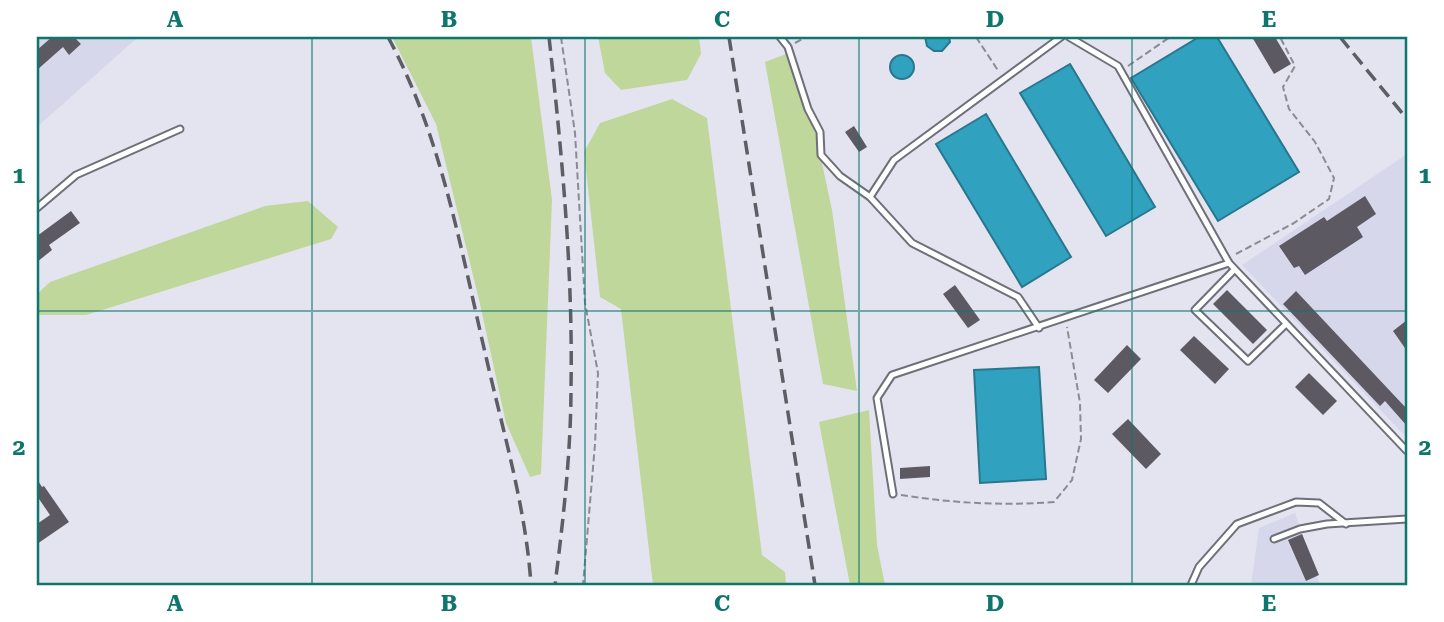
<svg xmlns="http://www.w3.org/2000/svg" width="1444" height="622" viewBox="0 0 1444 622" font-family="'Roboto Serif',serif">
	<style>
		.built { fill: #d6d7ea }
		.green { fill: #bfd79b }
		.water { fill: #30a1bf; stroke: #28778d; stroke-width: 2 }
		.building { fill: #5d5963 }
		.lines { fill: none; stroke-linecap: round; stroke-linejoin: round }
		.lane-casing { stroke: #6f6f7a; stroke-width: 9 }
		.path { stroke: #8b8b94; stroke-width: 2; stroke-dasharray: 7 3.5; stroke-linecap: butt }
		.lane { stroke: #fff; stroke-width: 5 }
		.rail { stroke: #5d5d64; stroke-width: 3.5; stroke-dasharray: 14 7; stroke-linecap: butt }
		.grid { fill: none; stroke: #0f766e; stroke-width: 2; stroke-opacity: 0.55 }
		.neatline { fill: none; stroke: #0f766e; stroke-width: 2.5 }
		.grid-label { font-size: 23px; text-anchor: middle; font-weight: bold; fill: #0f766e }
	</style>
	<rect width="100%" height="100%" fill="#e4e4f0"/>
	<g class="built">
		<polygon points="37,37 138,37 37,127"/>
		<polygon points="1407,154 1407,438 1242,265"/>
		<polygon points="1295,513 1320,585 1251,585 1259,528"/>
	</g>
	<g class="green">
		<polygon points="392,37 531,37 552,200 541,474 530,477 506,423 480,304 436,124"/>
		<polygon points="598,37 699,37 701,54 687,80 621,90 605,73"/>
		<polygon points="786,54 816,135 832,210 857,391 823,384 765,62"/>
		<polygon points="672,99 707,118 762,555 785,572 786,585 653,585 621,309 600,297 584,152 600,123"/>
		<polygon points="308,201 338,227 331,239 86,315 39,315 37,294 50,282 265,206"/>
		<polygon points="869,410 877,545 885,585 850,585 819,422"/>
	</g>
	<g class="water">
		<polygon points="925,37 949,37 950,42 942,51 934,51 927,46"/>
		<polygon points="1199,37 1217,37 1299,172 1218,221 1131,78"/>
		<circle cx="902" cy="67" r="12"/>
		<polygon points="1070,64 1155,207 1106,236 1020,93"/>
		<polygon points="986,114 1071,257 1022,287 936,144"/>
		<polygon points="1039,367 1046,479 980,483 974,370"/>
	</g>
	<g class="building">
		<polygon points="52,37 74,37 81,44 69,55 63,47 37,70 37,50"/>
		<polygon points="1252,37 1275,37 1291,64 1274,74"/>
		<polygon points="854,126 867,147 859,152 845,132"/>
		<polygon points="1365,196 1376,214 1357,227 1363,237 1305,275 1299,266 1294,268 1279,246 1324,217 1327,221"/>
		<polygon points="71,211 80,223 49,245 52,250 37,262 37,236"/>
		<polygon points="955,285 980,320 968,328 943,294"/>
		<polygon points="1227,290 1267,330 1253,344 1213,304"/>
		<polygon points="1296,291 1407,409 1407,426 1385,401 1380,406 1283,304"/>
		<polygon points="1407,320 1407,351 1393,331"/>
		<polygon points="1194,336 1229,369 1215,384 1180,350"/>
		<polygon points="1127,345 1141,359 1108,393 1094,380"/>
		<polygon points="1309,373 1337,401 1323,415 1295,387"/>
		<polygon points="1128,419 1161,454 1146,469 1112,434"/>
		<polygon points="930,466 930,477 900,479 900,468"/>
		<polygon points="37,479 42,487 44,486 69,522 37,544 37,524 50,515 37,496"/>
		<polygon points="1302,534 1319,575 1306,581 1288,540"/>
	</g>
	<g class="lines">
		<defs>
			<g id="lane">
				<polyline points="780,37 788,47 808,109 820,132 821,155 840,176 870,197"/>
				<polyline points="1069,37 1118,66 1229,263 1407,451"/>
				<polyline points="37,208 76,175 180,129"/>
				<polyline points="1234,270 1195,310 1248,361 1286,324"/>
				<polyline points="1039,328 1018,297 912,243 870,197 894,160 1061,37"/>
				<polyline points="893,494 877,398 892,375 1229,263"/>
				<polyline points="1274,539 1300,529 1327,524 1407,519"/>
				<polyline points="1191,585 1199,567 1237,524 1296,502 1319,503 1346,524"/>
			</g>
		</defs>
		<use href="#lane" class="lane-casing"/>
		<g class="path">
			<polyline points="561,37 575,133 585,303 598,373 595,444 583,585"/>
			<polyline points="976,37 999,72"/>
			<polyline points="795,43 806,37"/>
			<polyline points="1128,66 1170,37"/>
			<polyline points="1236,254 1294,223 1329,199 1334,178 1315,142 1289,109 1283,87 1295,66 1280,37"/>
			<path d="M901 495C952 503 1003 506 1054 502L1072 480 1081 439 1080 403 1067 327"/>
		</g>
		<use href="#lane" class="lane"/>
		<g class="rail">
			<path d="M388 37C442 137 461 251 487 361 504 435 526 509 531 585"/>
			<path d="M549 37C562 154 573 271 571 388 571 452 563 522 555 585"/>
			<polyline points="729,37 815,585"/>
			<polyline points="1340,37 1407,119"/>
		</g>
	</g>
	<path class="grid" d="M312 37V585M585 37V585M859 37V585M1132 37V585M37 311H1407"/>
	<rect width="1444" height="622" fill="none" stroke="#ffffff" stroke-width="77"/>
	<rect x="38" y="38" width="1368" height="546" class="neatline"/>
	<g class="grid-label">
		<text x="175" y="27">A</text>
		<text x="449" y="27">B</text>
		<text x="722" y="27">C</text>
		<text x="995" y="27">D</text>
		<text x="1269" y="27">E</text>
		<text x="19" y="183">1</text>
		<text x="1425" y="183">1</text>
		<text x="19" y="455">2</text>
		<text x="1425" y="455">2</text>
		<text x="175" y="611">A</text>
		<text x="449" y="611">B</text>
		<text x="722" y="611">C</text>
		<text x="995" y="611">D</text>
		<text x="1269" y="611">E</text>
	</g>
</svg>
